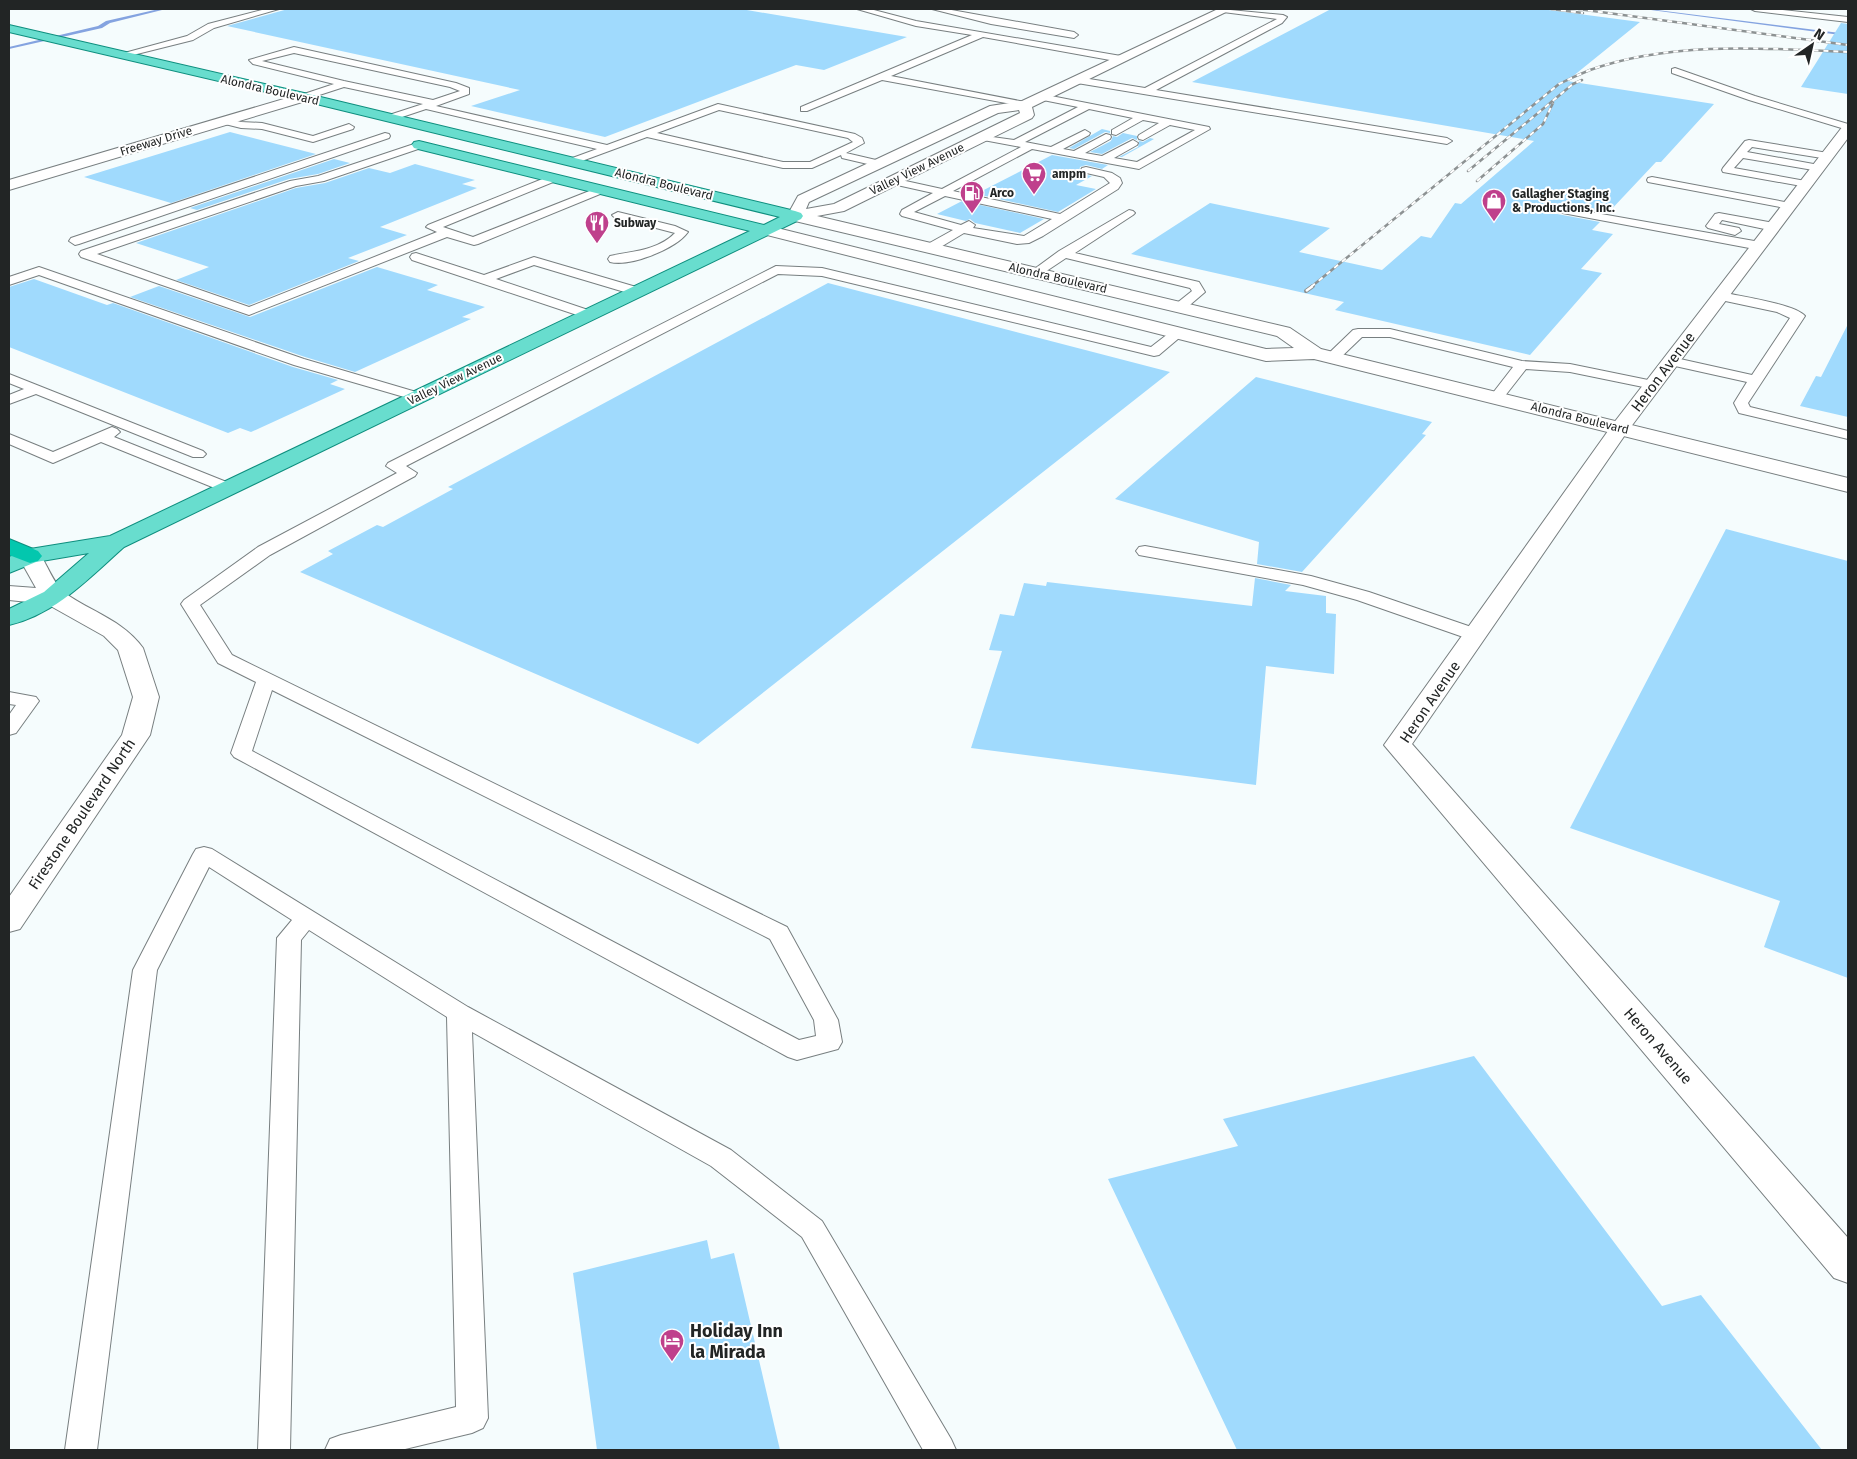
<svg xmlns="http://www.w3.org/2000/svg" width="1857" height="1459" viewBox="0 0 1857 1459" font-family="'Fira Sans',sans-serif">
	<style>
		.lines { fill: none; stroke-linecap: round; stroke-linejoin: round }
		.stream { fill: #84a3e0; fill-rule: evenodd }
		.building { fill: #a0dafd }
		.service-casing { stroke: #787f80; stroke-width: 2 }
		.minor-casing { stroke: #787f80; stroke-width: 2 }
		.tertiary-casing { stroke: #787f80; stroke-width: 2 }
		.secondary-casing { stroke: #787f80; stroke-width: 2 }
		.primary-casing { stroke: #0e8e7e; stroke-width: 2 }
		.motorway-casing { stroke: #0e8e7e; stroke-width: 2 }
		.service { fill: #fff; fill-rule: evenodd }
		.minor { fill: #fff; fill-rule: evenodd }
		.tertiary { fill: #fff; fill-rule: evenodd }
		.secondary { fill: #fff; fill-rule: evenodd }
		.primary { fill: #68ddce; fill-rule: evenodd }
		.motorway { fill: #03c7ae; fill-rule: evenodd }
		.rail-far1-casing { stroke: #8d9293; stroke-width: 2.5 }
		.rail-casing { stroke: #8d9293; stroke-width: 4 }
		.rail-far1 { stroke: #fff; stroke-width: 2; stroke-dasharray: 5; stroke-linecap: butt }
		.rail { stroke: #fff; stroke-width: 2.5; stroke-dasharray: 8; stroke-linecap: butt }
		.labels { text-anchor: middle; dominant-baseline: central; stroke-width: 4; stroke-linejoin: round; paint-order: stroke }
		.far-street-label { font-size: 12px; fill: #222525; stroke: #fff }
		.far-poi-label { font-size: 12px; font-weight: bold; fill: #222525; stroke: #fff; text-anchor: start }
		.street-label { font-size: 15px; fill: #222525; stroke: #fff }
		.near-poi-label { font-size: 18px; font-weight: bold; fill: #222525; stroke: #fff; text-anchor: start }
	</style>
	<rect width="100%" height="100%" fill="#f5fcfd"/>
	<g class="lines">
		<g class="stream">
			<polygon points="159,9 166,9 110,23 102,28 9,49 9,47 98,26 106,21"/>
			<polygon points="1649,9 1848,34 1848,36 1651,10"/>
		</g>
	</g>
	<g class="building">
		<polygon points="288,9 741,9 907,37 824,70 796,65 605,137 471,106 520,90 227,26"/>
		<polygon points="1331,9 1541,9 1640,22 1567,81 1714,104 1661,162 1656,162 1608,213 1556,204 1549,208 1552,213 1600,222 1592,230 1613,234 1581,269 1602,273 1530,355 1335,310 1344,302 1131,254 1210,203 1330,228 1299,252 1382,270 1421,236 1431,238 1455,203 1461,204 1534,141 1192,82"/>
		<polygon points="1841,23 1848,24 1848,94 1801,87"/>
		<polygon points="1102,129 1110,131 1110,133 1105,132 1074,149 1069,148"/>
		<polygon points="230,132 316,154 171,203 84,177"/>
		<polygon points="1123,133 1137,136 1137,140 1143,142 1150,138 1154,139 1122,157 1119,157 1138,147 1139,141 1132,138 1102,154 1090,152 1111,141 1113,136 1117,137"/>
		<polygon points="1052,155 1108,165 1102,169 1086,165 1080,167 1079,171 1082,174 1092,176 1076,185 1096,189 1058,212 976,194"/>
		<polygon points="334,159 350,163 318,174 289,179 197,210 190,208"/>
		<polygon points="415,164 475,180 462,184 477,188 380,227 407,235 348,258 359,261 249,305 176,280 209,267 136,243 296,188 325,183 369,168 390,173"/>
		<polygon points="962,201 1044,219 1020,233 975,223 970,219 966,221 937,214"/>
		<polygon points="377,267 438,285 427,290 485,307 462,317 471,319 355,372 305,357 130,297 159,286 250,317"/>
		<polygon points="34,279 107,305 113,303 293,367 338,380 330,384 345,389 251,432 240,428 228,433 9,347 9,287"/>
		<polygon points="828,283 1170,372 698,744 300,572 333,554 328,551 377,525 383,527 453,489 448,487"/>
		<polygon points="1848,324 1848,417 1800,406 1816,376 1821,377"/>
		<polygon points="1256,377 1432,422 1422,434 1426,435 1302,572 1257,564 1259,542 1115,499"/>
		<polygon points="1726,529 1848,561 1848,978 1764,947 1780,901 1570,828"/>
		<polygon points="1255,578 1291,585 1285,591 1326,596 1326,613 1336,614 1334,674 1266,666 1256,785 971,748 1002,651 989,650 1000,614 1014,616 1024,583 1046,586 1047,582 1252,606"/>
		<polygon points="1474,1056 1662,1306 1701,1295 1822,1450 1237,1450 1108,1179 1238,1146 1223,1119"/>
		<polygon points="707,1240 711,1259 734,1253 780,1450 597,1450 573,1273"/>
	</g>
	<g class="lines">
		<defs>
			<g id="service">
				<polygon points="266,9 279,9 214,28 193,40 121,58 117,55 187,36 208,24"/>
				<polygon points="857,9 870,9 916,21 1121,56 1125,59 1121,62 983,37 891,76 1025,102 1030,105 1028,107 882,80 807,111 801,111 801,107 972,35 916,26"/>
				<polygon points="932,9 946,9 1074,32 1078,35 1074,38 991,24"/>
				<polygon points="1220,9 1283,15 1287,17 1282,23 1156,90 1447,138 1452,141 1447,144 1077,83 1072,80 1077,77 1145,88 1277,19 1223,12 1220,12"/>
				<polygon points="1751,9 1774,9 1848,17 1848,22 1755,11"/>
				<path d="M294 47 456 83 469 88V94L436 106 607 145 718 104 855 134 862 138 864 143 846 153 876 160 877 162 872 165 842 158 841 155 812 168H783L647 137 571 165 566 162 567 160 597 149 426 109 390 121 385 118 386 116 423 104 344 87 307 99H301V95L334 84 253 64 249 60ZM294 53 450 87 460 91 433 100 344 81 262 61ZM719 110 848 138 853 142 810 162H783L657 133Z"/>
				<polygon points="1675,68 1755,96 1848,124 1848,130 1749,100 1672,73 1672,69"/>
				<path d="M1041 94 1209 127 1210 129 1139 169 1032 149 953 191 1060 214 1110 183 1104 177 1082 172 1081 170 1082 168 1086 167 1112 173 1120 178 1122 183 1118 189 1043 236 1029 243 1017 244 964 233 934 251H926L924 248 926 245 953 230 902 216 900 214 902 210 933 193 888 183 887 181 888 179 892 178 942 189 1021 147 978 139 977 137 978 135 1014 140 1078 107 1038 99 1036 97ZM1089 109 1133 118 1112 130V134L1116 135 1143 120 1159 123 1139 135 1138 137 1139 139 1143 140 1170 125 1195 130 1137 162 1114 158 1137 145 1138 143 1133 140 1102 156 1085 153 1110 139 1111 137 1110 135 1106 134 1074 151 1063 149 1089 135 1090 133 1085 130 1051 147 1025 142ZM945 196 1052 219 1024 236 973 228 975 225 969 221 961 225 914 212Z"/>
				<polygon points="225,118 241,122 262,123 313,136 349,124 354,127 353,129 313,142 262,129 241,128 221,123 221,119"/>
				<polygon points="385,133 389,134 390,136 389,138 79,244 75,245 69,241 71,238"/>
				<polygon points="1749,140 1828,153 1833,156 1828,159 1752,147 1747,152 1819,165 1824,168 1819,171 1743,158 1734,168 1811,182 1813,184 1807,187 1723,172 1722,170 1723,168 1745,141"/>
				<polygon points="420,142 424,143 425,145 424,147 324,181 296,186 97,254 249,307 437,232 426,227 428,225 550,176 558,176 559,178 558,180 443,227 473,237 597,188 605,188 607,190 605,192 478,244 474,245 447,237 249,315 81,257 79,254 81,251 290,181 318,176"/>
				<polygon points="1652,177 1790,203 1796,206 1790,209 1648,182 1647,180 1648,178"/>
				<polygon points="1556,206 1760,242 1766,246 1760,250 1552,211 1550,209 1552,207"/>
				<polygon points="1129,210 1133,211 1135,213 1133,215 1075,253 1199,282 1205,292 1184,310 1174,310 1172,307 1192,291 1190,288 1066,258 1039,276 1031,276 1029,273 1059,251"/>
				<path d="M618 212 675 226 688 232C676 249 630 267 610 262L608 259 610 256C632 251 657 251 675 233L614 217 612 215Z"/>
				<polygon points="1719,213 1774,223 1780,227 1774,231 1722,220 1719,224 1739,228 1741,231 1735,235 1708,228 1706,226 1715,214"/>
				<polygon points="416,253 484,275 534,257 643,289 644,292 638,296 534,265 496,279 594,312 596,315 594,318 589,319 412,260 410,257 412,254"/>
				<path d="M776 266 822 268 1151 347 1173 330H1183L1185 333 1159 355 1154 356 822 276 778 274 406 466 417 473 415 476 270 555 200 605 232 655 787 927 838 1020 842 1042 838 1049 797 1060 788 1057 234 757 231 753 256 682 218 663 181 604 184 600 258 547 397 473 386 466 388 463ZM272 690 770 939 814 1020 816 1036 799 1040 252 751Z"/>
				<polygon points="39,267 304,359 423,394 425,397 423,400 418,401 294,365 39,275 9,285 9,277"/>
				<path d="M1721 292C1738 296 1795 304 1805 316L1748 403 1750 407 1848 431V439L1739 413 1734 403 1747 382 1666 364 1664 361 1671 357 1752 375 1790 318 1777 312 1716 299 1715 296 1716 293Z"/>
				<polygon points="1358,329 1390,329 1522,361 1570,364 1653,381 1658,382 1660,385 1658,388 1653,389 1570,372 1526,369 1501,401 1491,401 1489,398 1513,367 1390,337 1362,337 1338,360 1328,360 1326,357 1328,354 1353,330"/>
				<polygon points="9,374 203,451 206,454 203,457 193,457 36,394 9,404 9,395 24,389 9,383"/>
				<polygon points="112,427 117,429 120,432 114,437 234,485 236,488 234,491 222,491 101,442 53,463 9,444 9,434 53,452"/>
				<polygon points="1145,546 1311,576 1369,592 1483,631 1485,635 1483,639 1476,641 1469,639 1357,600 1303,585 1139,555 1136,551 1139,547"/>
				<polygon points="9,692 36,697 39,701 16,733 9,735 9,715 16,705 9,704"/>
				<polygon points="204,847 212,849 468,1007 731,1150 822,1221 951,1439 956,1450 923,1450 802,1237 711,1166 472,1032 488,1418 483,1428 472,1433 401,1450 325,1450 330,1439 341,1435 456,1407 447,1017 309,930 301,940 290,1450 258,1450 277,938 292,920 209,867 157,970 97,1450 65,1450 133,970 193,854 196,849"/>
			</g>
			<g id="minor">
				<polygon points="304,93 311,97 309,100 9,190 9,180"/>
				<polygon points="1848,125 1848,138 1627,432 1412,744 1848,1238 1848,1283 1834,1278 1384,745 1613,424 1843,126"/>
			</g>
			<path id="tertiary" d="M30 549 38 551C46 562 55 587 65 593 91 612 123 620 143 648L159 697 150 735 20 929 9 932V897L122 735 133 697 118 650 104 636 47 604 9 600V586L36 588 18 556 22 551Z"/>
			<path id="secondary" d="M1218 9H1232L1032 107 1034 115 1032 118 844 211 817 216 1290 328 1321 349 1848 478V492L1314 359 1266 361 759 233 757 230 759 227 765 225 1266 349 1294 348 1277 336 795 221 789 219 787 216 798 196 990 106 1022 101ZM1019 110 1020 113 834 204 806 209 809 202 998 113Z"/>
			<path id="primary" d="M9 25 304 93 795 211 801 213 803 216 801 219 124 547C89 578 56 614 9 625V609L44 592 89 553 36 562 9 573V557L30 549 110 536 750 231 414 148 412 145 414 142 419 141 764 225 780 217 304 101 9 32Z"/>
			<polygon id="motorway" points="9,539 38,551 42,556 38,561 30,563 9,555"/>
		</defs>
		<use href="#service" class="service-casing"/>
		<use href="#minor" class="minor-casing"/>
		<use href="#tertiary" class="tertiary-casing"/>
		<use href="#secondary" class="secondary-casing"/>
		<use href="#primary" class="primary-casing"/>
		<use href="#motorway" class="motorway-casing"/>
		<use href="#service" class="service"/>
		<use href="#minor" class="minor"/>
		<use href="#tertiary" class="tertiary"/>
		<use href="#secondary" class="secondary"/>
		<use href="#primary" class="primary"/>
		<use href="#motorway" class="motorway"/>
		<defs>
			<g id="rail-far1">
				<polyline points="1551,9 1583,13"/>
				<polyline points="1578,9 1848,45"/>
				<polyline points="1468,171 1573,84 1582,80"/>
				<polyline points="1477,181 1543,124 1553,103"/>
				<path d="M1311 287 1559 84C1569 79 1580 74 1590 70 1671 41 1764 48 1848 52"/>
			</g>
			<polyline id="rail" points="1306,291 1313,286"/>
		</defs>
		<use href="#rail-far1" class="rail-far1-casing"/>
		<use href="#rail" class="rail-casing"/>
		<use href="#rail-far1" class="rail-far1"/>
		<use href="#rail" class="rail"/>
	</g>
	<defs>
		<symbol id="supermarket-pin" viewBox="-11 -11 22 30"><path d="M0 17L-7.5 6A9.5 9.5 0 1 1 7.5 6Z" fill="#bf408c" stroke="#fff"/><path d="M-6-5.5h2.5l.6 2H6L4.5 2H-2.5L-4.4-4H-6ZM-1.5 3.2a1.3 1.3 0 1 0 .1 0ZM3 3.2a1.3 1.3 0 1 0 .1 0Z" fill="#fff"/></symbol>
		<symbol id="fuel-pin" viewBox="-11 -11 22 30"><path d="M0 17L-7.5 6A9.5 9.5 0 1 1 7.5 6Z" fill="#bf408c" stroke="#fff"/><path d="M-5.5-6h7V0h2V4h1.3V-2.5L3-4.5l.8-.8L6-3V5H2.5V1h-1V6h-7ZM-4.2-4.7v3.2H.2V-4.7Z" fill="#fff"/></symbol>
		<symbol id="shop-pin" viewBox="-11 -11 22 30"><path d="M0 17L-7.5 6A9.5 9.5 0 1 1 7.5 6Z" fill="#bf408c" stroke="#fff"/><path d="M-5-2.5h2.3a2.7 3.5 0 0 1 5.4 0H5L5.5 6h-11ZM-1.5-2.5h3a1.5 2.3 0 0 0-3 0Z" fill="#fff"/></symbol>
		<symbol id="restaurant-pin" viewBox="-11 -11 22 30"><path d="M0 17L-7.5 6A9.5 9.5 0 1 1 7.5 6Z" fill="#bf408c" stroke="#fff"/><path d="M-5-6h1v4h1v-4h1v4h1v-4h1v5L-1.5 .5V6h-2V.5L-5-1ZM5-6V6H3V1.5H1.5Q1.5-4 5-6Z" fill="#fff"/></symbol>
		<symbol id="hotel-pin" viewBox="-11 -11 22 30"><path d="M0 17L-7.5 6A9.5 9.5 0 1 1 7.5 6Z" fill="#bf408c" stroke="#fff"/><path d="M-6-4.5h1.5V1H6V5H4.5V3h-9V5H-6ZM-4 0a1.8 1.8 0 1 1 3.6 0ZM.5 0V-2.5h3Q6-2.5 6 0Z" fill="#fff"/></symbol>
	</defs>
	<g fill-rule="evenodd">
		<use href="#supermarket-pin" x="1020" y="160" width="28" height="38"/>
		<use href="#fuel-pin" x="958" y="179" width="28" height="38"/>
		<use href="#shop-pin" x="1480" y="187" width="28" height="38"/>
		<use href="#restaurant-pin" x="583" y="209" width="28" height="38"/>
		<use href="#hotel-pin" x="658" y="1327" width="28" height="38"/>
	</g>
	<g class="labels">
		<g class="far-street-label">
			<text transform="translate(270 90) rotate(13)">Alondra Boulevard</text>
			<text transform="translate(156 141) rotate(-17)">Freeway Drive</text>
			<text transform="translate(917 169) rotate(-26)">Valley View Avenue</text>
			<text transform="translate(664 184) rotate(14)">Alondra Boulevard</text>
			<text transform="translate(1058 278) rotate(13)">Alondra Boulevard</text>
			<text transform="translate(455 379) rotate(-26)">Valley View Avenue</text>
			<text transform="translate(1580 418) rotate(14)">Alondra Boulevard</text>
		</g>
		<g class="far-poi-label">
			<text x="1052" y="174">ampm</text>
			<text x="990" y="193">Arco</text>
			<text x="1512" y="194">Gallagher Staging<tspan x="1512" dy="14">&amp; Productions, Inc.</tspan></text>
			<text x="614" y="223">Subway</text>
		</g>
		<g class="street-label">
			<text transform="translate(1663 372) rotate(-53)">Heron Avenue</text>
			<text transform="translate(1430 702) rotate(-56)">Heron Avenue</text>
			<text transform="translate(82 814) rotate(-56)">Firestone Boulevard North</text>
			<text transform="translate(1658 1046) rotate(49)">Heron Avenue</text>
		</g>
		<g class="near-poi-label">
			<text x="690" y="1331">Holiday Inn<tspan x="690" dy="21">la Mirada</tspan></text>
		</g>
	</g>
	<rect width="1857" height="1459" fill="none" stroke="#222525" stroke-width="20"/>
	<g transform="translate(1812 45) rotate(34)" stroke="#ffffff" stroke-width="4" paint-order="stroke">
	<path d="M0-4L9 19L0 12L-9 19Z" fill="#222525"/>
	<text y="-8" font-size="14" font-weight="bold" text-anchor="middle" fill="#222525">N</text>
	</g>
</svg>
